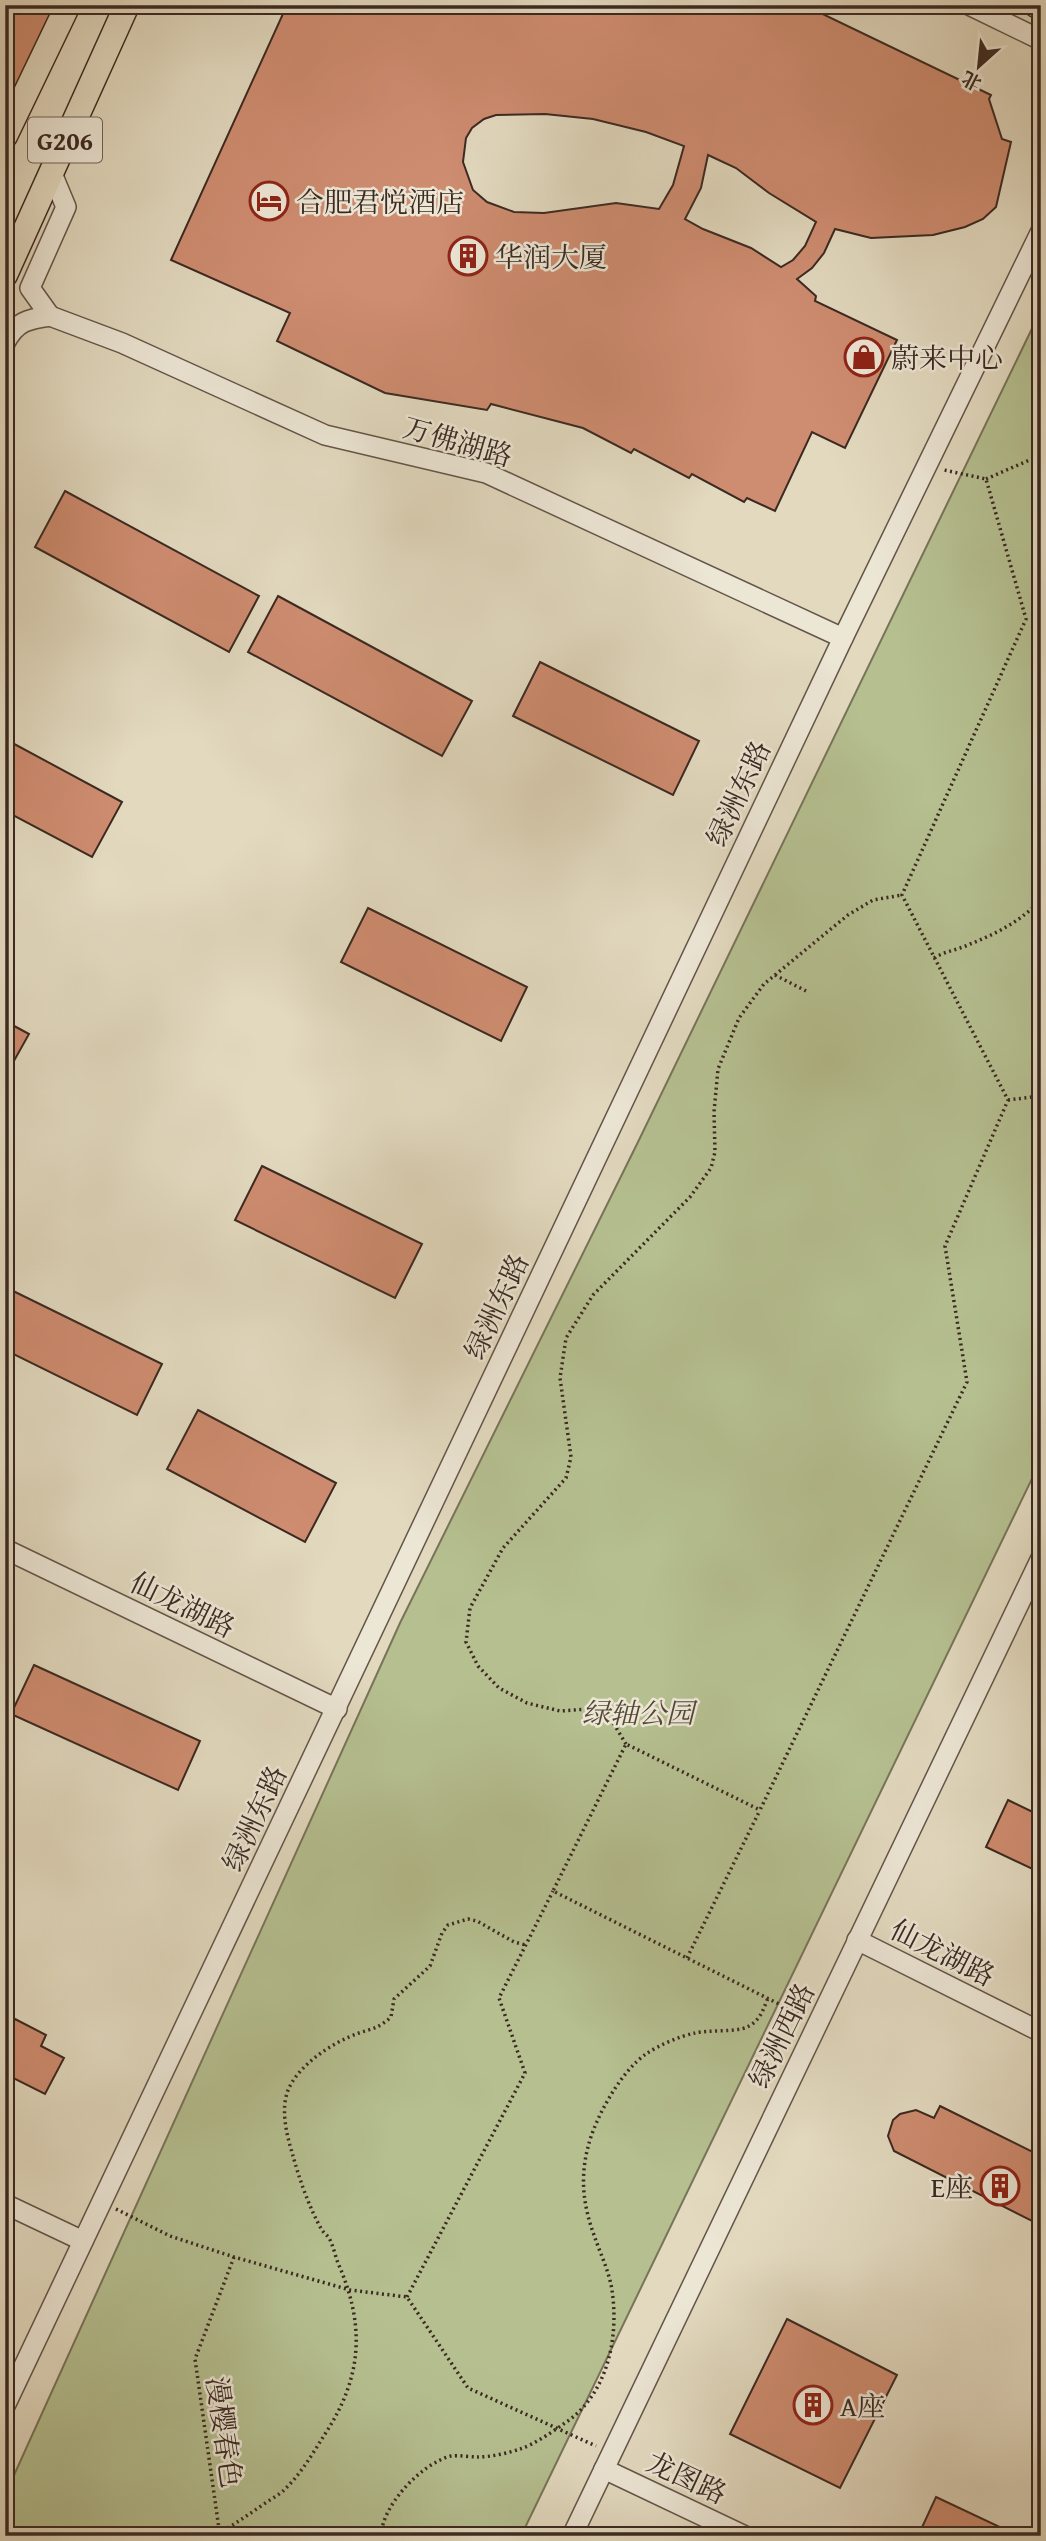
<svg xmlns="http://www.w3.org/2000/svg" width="1046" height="2541" viewBox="0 0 1046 2541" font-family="'Gentium Book Plus','Noto Serif SC',serif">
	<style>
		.green { fill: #b5bf90; stroke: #787459; stroke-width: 2 }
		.building { fill: #ce8c70; stroke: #3b2922; stroke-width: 2; fill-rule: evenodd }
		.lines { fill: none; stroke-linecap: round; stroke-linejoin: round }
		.minor-casing { stroke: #655549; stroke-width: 22 }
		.major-casing { stroke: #3b2922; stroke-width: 27 }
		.path { stroke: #3b2922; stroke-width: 3.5; stroke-dasharray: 2 3.5; stroke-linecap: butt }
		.minor { stroke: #ece6d5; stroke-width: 19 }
		.major { stroke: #e2d9bf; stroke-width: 24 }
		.labels { text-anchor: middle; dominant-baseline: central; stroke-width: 5; stroke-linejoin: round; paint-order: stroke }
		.shield { fill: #ece6d5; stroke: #706258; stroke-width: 2 }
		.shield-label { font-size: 26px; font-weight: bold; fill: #3b2922 }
		.poi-label { font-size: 28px; fill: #3b2922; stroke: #ece6d5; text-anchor: start }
		.street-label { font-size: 28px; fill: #3b2922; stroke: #ece6d5 }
		.park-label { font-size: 28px; font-style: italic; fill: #534738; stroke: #ece6d5 }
	</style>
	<rect width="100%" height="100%" fill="#e2d9bf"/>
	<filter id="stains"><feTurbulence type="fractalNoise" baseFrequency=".00286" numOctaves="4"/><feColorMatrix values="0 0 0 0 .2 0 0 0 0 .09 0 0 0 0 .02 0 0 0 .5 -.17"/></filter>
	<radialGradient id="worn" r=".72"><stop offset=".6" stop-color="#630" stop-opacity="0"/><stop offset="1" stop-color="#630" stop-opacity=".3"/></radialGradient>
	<polygon class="green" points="1041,310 1041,1460 521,2536 5,2536 5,2495 400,1623 638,1142"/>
	<g class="building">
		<polygon points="5,5 68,5 5,118"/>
		<path d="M287 5H804L991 95 989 99 1002 139 1011 142 996 207 983 219 965 227 933 235 871 238 835 229 824 253 812 268 797 279 816 296 815 301 897 340 845 448 812 432 775 511 747 498 744 502 692 474 689 478 634 449 631 453 583 428 491 404 487 410 385 393 277 341 290 313 171 260ZM545 114 593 119 646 132 684 146 673 185 659 209 616 203 544 213 514 212 487 202 473 190 463 162 466 138 472 128 484 119 496 115ZM708 155 736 168 769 193 816 222 805 246 793 260 781 267 751 248 703 229 685 219 701 188Z"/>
		<polygon points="65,491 259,596 229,652 35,547"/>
		<polygon points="278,596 472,701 442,756 248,652"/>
		<polygon points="540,662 699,741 673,795 513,716"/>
		<polygon points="5,739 122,802 92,857 5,811"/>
		<polygon points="368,908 527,987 501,1041 341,962"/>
		<polygon points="5,1021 29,1034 5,1077"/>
		<polygon points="262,1166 422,1244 395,1298 235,1220"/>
		<polygon points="5,1287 162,1364 137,1415 5,1350"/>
		<polygon points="198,1410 336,1483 305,1542 167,1469"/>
		<polygon points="34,1665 200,1741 178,1790 11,1714"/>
		<polygon points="1008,1800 1041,1816 1041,1873 986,1847"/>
		<polygon points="15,2019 46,2035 41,2046 64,2058 45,2094 5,2074 5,2021 12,2025"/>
		<polygon points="940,2106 1041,2156 1041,2212 1039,2211 1034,2222 894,2151 888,2136 893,2120 900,2114 916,2110 934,2118"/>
		<polygon points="787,2319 897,2375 840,2488 730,2434"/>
		<polygon points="936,2497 1019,2536 918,2536"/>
	</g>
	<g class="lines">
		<defs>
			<g id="minor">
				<polyline points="969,5 1041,40"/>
				<polyline points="50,316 122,343 325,435 486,473 843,638"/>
				<path d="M5 343C16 321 29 319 50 316L30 288 66 207 51 171"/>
				<polyline points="5,1549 337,1709"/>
				<polyline points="857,1940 1041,2032"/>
				<polyline points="5,2204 83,2241"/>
				<polyline points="5,2406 843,638 1041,231"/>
				<polyline points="604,2469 745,2536"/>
				<polyline points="572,2536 1041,1558"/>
			</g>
			<g id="major">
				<polyline points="1036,5 1041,7"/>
				<polyline points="5,136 68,5"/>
				<polyline points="5,275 127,5"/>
			</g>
		</defs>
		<use href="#minor" class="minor-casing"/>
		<use href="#major" class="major-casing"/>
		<g class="path">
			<polyline points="986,479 1041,455"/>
			<path d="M934 958C945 951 958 950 970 944 996 934 1023 920 1041 899"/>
			<polyline points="775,975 806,991"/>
			<polyline points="1008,1100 1041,1096"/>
			<polyline points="626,1744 612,1721 588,1709 560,1711 527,1703 499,1688 478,1666 466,1642 470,1608 503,1548 566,1478 571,1457 560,1378 566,1338 593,1295 690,1197 711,1168 715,1152 714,1112 718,1069 739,1018 764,984 848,915 873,900 902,895"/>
			<polyline points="687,1958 760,1810"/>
			<polyline points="803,2016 553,1891 626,1744 760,1810 967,1382 945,1246 1008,1100 902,895 1026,619 986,479 944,470"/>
			<polyline points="116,2209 170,2236 234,2257 350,2290 407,2297 468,2388 596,2446"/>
			<polyline points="407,2297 525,2073 499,1998 553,1891"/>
			<path d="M213 2536C233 2526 249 2514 267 2502 273 2498 280 2494 284 2490 301 2474 313 2453 325 2434 363 2376 365 2325 338 2263 335 2255 333 2245 329 2238 327 2235 324 2233 322 2230 310 2210 299 2178 293 2156 287 2136 281 2113 287 2093 296 2066 333 2042 359 2033 374 2028 379 2028 391 2017L394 1999 430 1966 442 1933 448 1925 468 1919 477 1921 514 1942 526 1945"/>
			<polyline points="220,2536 195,2359 234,2257"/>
			<path d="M381 2536C382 2505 422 2463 451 2456 459 2455 470 2457 478 2457 491 2457 508 2453 520 2449 535 2444 552 2432 565 2423 608 2394 619 2338 612 2290 609 2271 600 2253 594 2235 583 2205 580 2177 588 2147 595 2118 621 2071 646 2054 659 2045 680 2036 695 2033 708 2030 738 2032 747 2027 760 2021 763 2010 768 1998"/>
		</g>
		<use href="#minor" class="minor"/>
		<use href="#major" class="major"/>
	</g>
	<defs>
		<symbol id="hotel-ring" viewBox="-11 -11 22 22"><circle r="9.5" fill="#ece6d5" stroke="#8f2418" stroke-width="1.5"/><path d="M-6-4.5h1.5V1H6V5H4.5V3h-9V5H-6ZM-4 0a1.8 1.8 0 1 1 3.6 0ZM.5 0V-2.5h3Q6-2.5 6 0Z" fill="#8f2418"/></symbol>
		<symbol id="building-ring" viewBox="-11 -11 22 22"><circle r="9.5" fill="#ece6d5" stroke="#8f2418" stroke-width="1.5"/><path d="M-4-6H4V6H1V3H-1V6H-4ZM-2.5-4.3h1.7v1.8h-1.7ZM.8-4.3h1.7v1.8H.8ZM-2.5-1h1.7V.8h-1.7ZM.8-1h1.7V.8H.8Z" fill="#8f2418"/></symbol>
		<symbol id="shop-ring" viewBox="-11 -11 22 22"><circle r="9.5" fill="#ece6d5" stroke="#8f2418" stroke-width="1.5"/><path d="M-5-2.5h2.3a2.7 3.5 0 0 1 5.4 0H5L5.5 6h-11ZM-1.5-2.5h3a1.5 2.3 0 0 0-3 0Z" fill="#8f2418"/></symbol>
	</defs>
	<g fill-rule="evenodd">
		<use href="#hotel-ring" x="247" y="179" width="44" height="44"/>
		<use href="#building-ring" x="446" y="234" width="44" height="44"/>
		<use href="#shop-ring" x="842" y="335" width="44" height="44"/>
		<use href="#building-ring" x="978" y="2164" width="44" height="44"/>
		<use href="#building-ring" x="791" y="2383" width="44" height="44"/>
	</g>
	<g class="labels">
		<rect class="shield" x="28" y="117.5" width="74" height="45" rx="5"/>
		<g class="shield-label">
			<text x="65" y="140">G206</text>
		</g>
		<g class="poi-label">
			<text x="296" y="201">合肥君悦酒店</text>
			<text x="495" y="256">华润大厦</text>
			<text x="891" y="357">蔚来中心</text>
			<text x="973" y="2186" text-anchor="end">E座</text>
			<text x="840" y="2405">A座</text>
		</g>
		<g class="street-label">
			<text transform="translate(458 441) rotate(16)">万佛湖路</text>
			<text transform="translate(738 793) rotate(-65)">绿洲东路</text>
			<text transform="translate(496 1306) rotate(-65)">绿洲东路</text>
			<text transform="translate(183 1604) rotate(26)">仙龙湖路</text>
			<text transform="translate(254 1818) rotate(-65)">绿洲东路</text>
			<text transform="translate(943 1952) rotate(27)">仙龙湖路</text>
			<text transform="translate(781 2035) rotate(-64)">绿洲西路</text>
			<text transform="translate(225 2432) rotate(82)">漫樱春色</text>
			<text transform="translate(687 2477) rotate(25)">龙图路</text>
		</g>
		<g class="park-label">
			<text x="638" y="1712">绿轴公园</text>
		</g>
	</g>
	<rect width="1046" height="2541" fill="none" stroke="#e2d9bf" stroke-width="28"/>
	<rect x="7" y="7" width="1032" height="2527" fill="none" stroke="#3b2922" stroke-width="3.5"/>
	<rect x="14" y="14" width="1018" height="2513" fill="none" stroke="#3b2922" stroke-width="2"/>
	<g transform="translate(979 66) rotate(207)" stroke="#ece6d5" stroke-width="5" paint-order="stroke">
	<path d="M0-5L12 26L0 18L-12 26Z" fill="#3b2922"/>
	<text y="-10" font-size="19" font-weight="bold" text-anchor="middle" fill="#3b2922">北</text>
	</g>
	<rect width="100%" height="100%" filter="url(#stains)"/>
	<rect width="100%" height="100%" fill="url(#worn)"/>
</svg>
